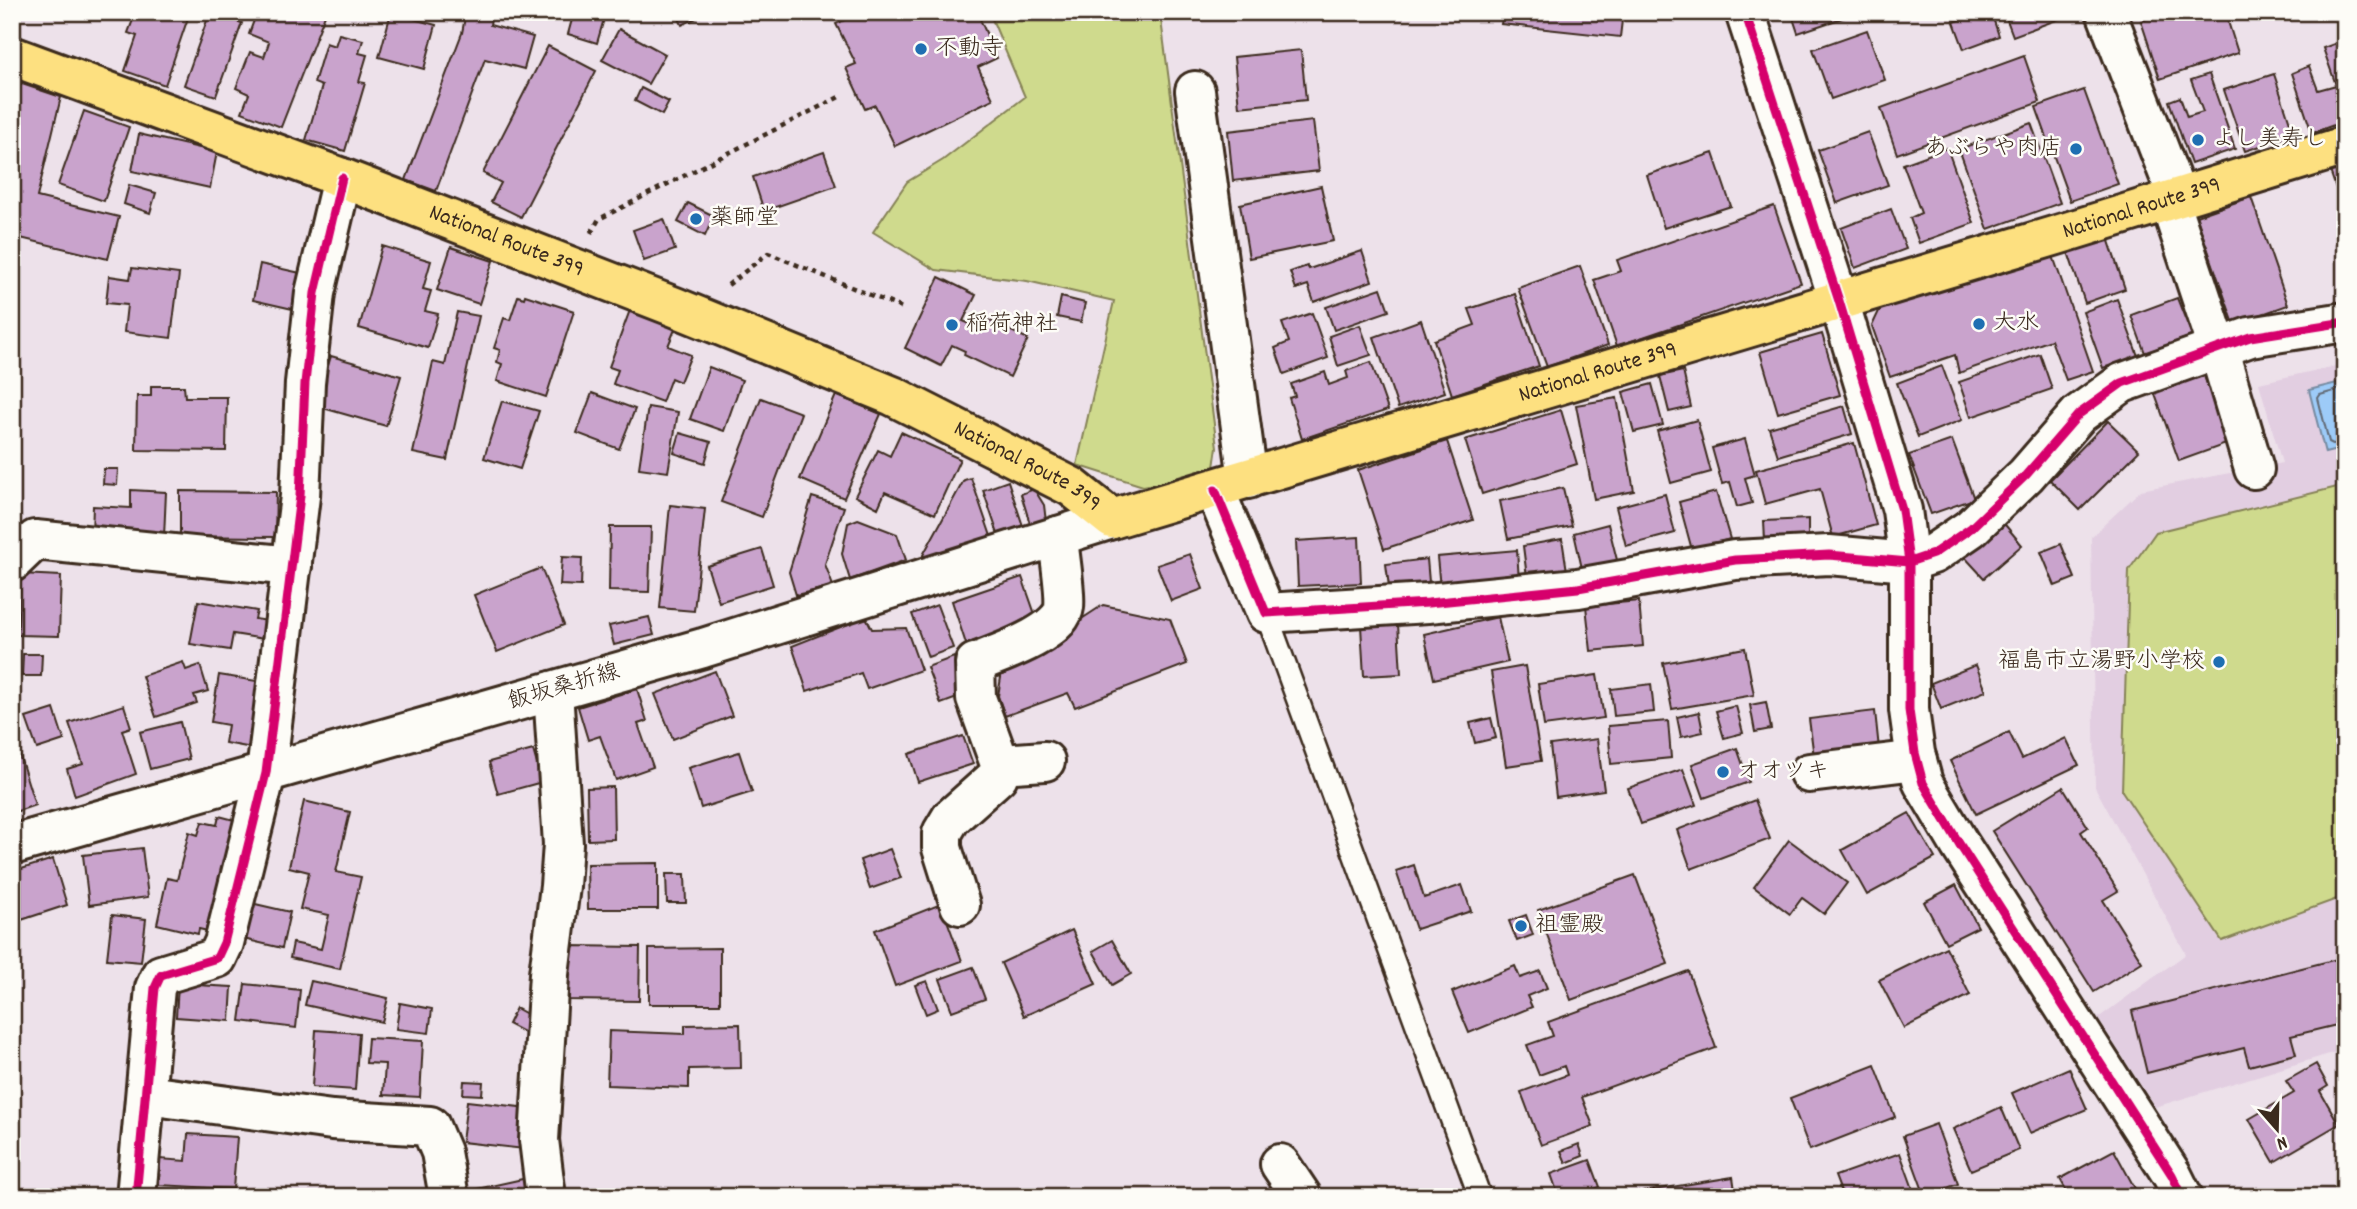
<svg xmlns="http://www.w3.org/2000/svg" width="2357" height="1209" viewBox="0 0 2357 1209" font-family="Dekko,'Klee One',sans-serif">
	<style>
		.built { fill: #e2cee1 }
		.green { fill: #cfda8d; stroke: #858256; stroke-width: 2 }
		.water { fill: #9dcbf8; stroke: #768ba1; stroke-width: 2 }
		.lines { fill: none; stroke-linecap: round; stroke-linejoin: round }
		.shore { stroke: #626a75; stroke-width: 2 }
		.building { fill: #c9a3cc; stroke: #3b2a1e; stroke-width: 2 }
		.lane-casing { stroke: #3b2a1e; stroke-width: 26 }
		.street-casing { stroke: #3b2a1e; stroke-width: 44 }
		.secondary-casing { stroke: #3b2a1e; stroke-width: 44 }
		.highway-casing { stroke: #3b2a1e; stroke-width: 44 }
		.path { stroke: #3b2a1e; stroke-width: 4.5; stroke-dasharray: 5 5; stroke-linecap: butt }
		.lane { stroke: #fdfcf7; stroke-width: 21 }
		.street { stroke: #fdfcf7; stroke-width: 38 }
		.secondary { stroke: #fdfcf7; stroke-width: 38 }
		.highway { stroke: #fde080; stroke-width: 38 }
		.cycleway-casing { stroke: #fdfcf7; stroke-width: 13 }
		.cycleway { stroke: #d6006c; stroke-width: 9 }
		.poi-dot { fill: #1f6fb2; stroke: #fdfcf7; stroke-width: 2.5 }
		.labels { text-anchor: middle; dominant-baseline: central; stroke-width: 5; stroke-linejoin: round; paint-order: stroke }
		.poi-label { font-size: 23px; fill: #3b2a1e; stroke: #fdfcf7; text-anchor: start }
		.street-label { font-size: 23px; fill: #3b2a1e; stroke: #fdfcf7 }
	</style>
	<rect width="100%" height="100%" fill="#ede1ea"/>
	<filter id="ink" filterUnits="userSpaceOnUse"><feTurbulence type="fractalNoise" baseFrequency=".0143" numOctaves="2"/><feDisplacementMap in="SourceGraphic" scale="14" xChannelSelector="R" yChannelSelector="G"/><feConvolveMatrix kernelMatrix="1 2 1 2 8 2 1 2 1" color-interpolation-filters="sRGB"/></filter>
	<g filter="url(#ink)">
		<polygon class="built" points="2345,364 2345,1069 2336,1052 2155,1107 2098,1018 2186,954 2095,787 2091,537 2141,490 2282,463 2259,383"/>
		<g class="green">
			<polygon points="989,12 1160,12 1217,447 1213,474 1143,486 1077,465 1114,301 1027,281 936,270 873,232 907,182 943,160 1025,97"/>
			<polygon points="2345,485 2345,896 2222,941 2122,791 2129,570 2156,532"/>
		</g>
		<polygon class="water" points="2345,381 2345,448 2325,453 2309,390"/>
		<g class="lines">
			<polyline class="shore" points="2345,388 2320,395 2318,398 2329,442 2333,444 2345,442"/>
		</g>
		<g class="building">
			<polygon points="136,12 190,12 165,85 125,71 137,36 128,33"/>
			<polygon points="210,12 242,23 216,96 184,85"/>
			<polygon points="257,12 326,12 281,127 242,112 249,94 236,88 250,52 264,57 269,42 249,34"/>
			<polygon points="466,12 492,12 490,25 533,37 524,69 485,59 436,191 406,180 462,33"/>
			<polygon points="574,12 606,12 597,43 568,34"/>
			<polygon points="676,12 709,12 682,25"/>
			<polygon points="861,12 977,12 997,58 978,67 993,99 895,146 875,105 865,109 846,68 856,64 836,24"/>
			<polygon points="1503,12 1623,12 1620,37 1501,24"/>
			<polygon points="1791,12 1850,12 1851,15 1798,33"/>
			<polygon points="1982,12 1991,12 1999,36 1964,49 1954,22"/>
			<polygon points="2004,12 2078,12 2013,36"/>
			<polygon points="2167,12 2225,12 2238,53 2160,79 2141,21"/>
			<polygon points="391,13 436,25 424,69 379,57"/>
			<polygon points="619,29 665,54 648,84 602,60"/>
			<polygon points="1867,30 1885,80 1831,99 1813,49"/>
			<polygon points="339,34 363,40 359,53 367,55 359,82 365,83 345,151 306,140 322,86 314,83 326,43 335,46"/>
			<polygon points="2345,40 2345,121 2312,133 2292,73 2309,66 2318,90 2336,85 2323,48"/>
			<polygon points="548,46 596,71 521,217 491,202 501,183 483,173"/>
			<polygon points="1301,50 1306,100 1239,107 1234,57"/>
			<polygon points="2024,56 2040,102 1897,154 1881,108"/>
			<polygon points="2209,74 2235,149 2191,164 2169,101 2180,97 2187,117 2203,112 2191,80"/>
			<polygon points="2274,74 2294,135 2245,151 2224,90"/>
			<polygon points="13,81 61,97 37,197 119,217 108,259 12,236"/>
			<polygon points="641,88 669,102 662,115 635,101"/>
			<polygon points="2084,90 2118,184 2070,201 2036,107"/>
			<polygon points="84,111 129,127 104,201 58,185"/>
			<polygon points="1313,121 1319,171 1233,181 1228,131"/>
			<polygon points="2031,123 2060,203 1988,229 1959,149"/>
			<polygon points="1868,132 1888,185 1837,203 1818,150"/>
			<polygon points="139,134 217,152 210,188 132,171"/>
			<polygon points="1947,148 1974,223 1919,243 1910,218 1921,213 1903,164"/>
			<polygon points="824,152 836,186 764,211 753,177"/>
			<polygon points="1713,153 1731,206 1664,228 1647,175"/>
			<polygon points="2345,166 2345,214 2330,171"/>
			<polygon points="129,185 156,193 150,213 124,204"/>
			<polygon points="1321,186 1333,241 1249,258 1240,204"/>
			<polygon points="2251,197 2288,305 2234,324 2196,216"/>
			<polygon points="688,203 714,216 705,236 678,222"/>
			<polygon points="1774,206 1801,283 1617,346 1594,280 1621,271 1617,260"/>
			<polygon points="1891,209 1906,249 1855,268 1841,228"/>
			<polygon points="664,219 675,250 644,261 633,230"/>
			<polygon points="2108,238 2125,289 2085,303 2068,252"/>
			<polygon points="382,246 431,261 423,289 431,291 425,311 438,314 428,348 359,328"/>
			<polygon points="451,247 493,261 479,304 437,290"/>
			<polygon points="1362,251 1372,281 1314,302 1308,285 1296,289 1290,272 1307,266 1309,269"/>
			<polygon points="2053,256 2093,371 2066,380 2051,340 1959,373 1955,355 1890,377 1872,326 1880,309"/>
			<polygon points="260,264 305,274 297,310 253,300"/>
			<polygon points="1580,266 1608,345 1547,367 1518,288"/>
			<polygon points="132,268 179,274 171,338 124,332 127,305 106,303 109,276 130,279"/>
			<polygon points="939,277 976,295 963,321 977,327 982,317 1028,339 1010,377 964,355 965,351 952,345 941,366 905,348"/>
			<polygon points="1381,288 1389,311 1334,330 1326,307"/>
			<polygon points="1515,294 1539,366 1452,395 1434,340 1475,325 1469,309"/>
			<polygon points="525,295 574,311 546,397 497,381 502,364 497,362 500,350 494,348 504,318 510,320 518,296 524,298"/>
			<polygon points="1061,297 1085,303 1081,322 1057,317"/>
			<polygon points="2177,298 2192,336 2145,353 2131,315"/>
			<polygon points="2117,299 2138,356 2103,368 2083,312"/>
			<polygon points="630,310 676,327 668,346 691,355 680,382 671,378 662,402 613,384 618,370 609,367"/>
			<polygon points="457,312 479,316 447,460 413,453 433,362 445,365"/>
			<polygon points="1312,313 1328,358 1284,374 1275,348 1289,342 1282,323"/>
			<polygon points="1421,320 1445,392 1398,408 1374,337"/>
			<polygon points="1360,325 1371,355 1338,366 1329,336"/>
			<polygon points="1822,334 1840,395 1778,413 1760,352"/>
			<polygon points="2040,354 2052,389 1971,417 1959,382"/>
			<polygon points="331,356 401,376 386,426 316,406"/>
			<polygon points="1371,362 1388,410 1302,439 1289,398 1295,396 1291,384 1325,372 1329,385 1348,378 1346,371"/>
			<polygon points="1942,366 1962,420 1918,437 1897,383"/>
			<polygon points="709,367 742,380 724,431 690,419"/>
			<polygon points="2201,368 2229,443 2179,461 2152,386"/>
			<polygon points="1683,371 1691,407 1669,412 1660,376"/>
			<polygon points="1652,384 1663,425 1634,432 1623,392"/>
			<polygon points="151,386 184,386 185,397 227,397 226,451 136,450 137,396 151,396"/>
			<polygon points="592,393 635,409 619,449 577,433"/>
			<polygon points="836,395 881,414 844,498 800,479"/>
			<polygon points="761,398 801,413 762,517 721,502"/>
			<polygon points="1617,398 1634,491 1594,499 1576,405"/>
			<polygon points="502,401 539,411 520,469 484,458"/>
			<polygon points="1844,406 1852,434 1778,456 1769,428"/>
			<polygon points="648,407 678,412 668,472 639,468"/>
			<polygon points="1561,410 1577,464 1482,494 1465,440"/>
			<polygon points="1697,420 1711,472 1671,483 1657,431"/>
			<polygon points="2108,421 2139,451 2080,510 2050,480"/>
			<polygon points="901,432 960,459 935,514 885,492 878,508 855,496 878,450 890,456"/>
			<polygon points="680,433 711,442 705,463 674,453"/>
			<polygon points="1745,439 1755,475 1745,478 1752,503 1737,507 1730,482 1722,484 1712,448"/>
			<polygon points="1952,440 1974,499 1931,514 1909,455"/>
			<polygon points="1447,441 1473,520 1384,549 1358,470"/>
			<polygon points="1854,443 1876,525 1833,537 1820,489 1765,504 1756,470"/>
			<polygon points="104,469 118,469 117,485 103,484"/>
			<polygon points="971,478 992,539 923,562 923,555 964,480"/>
			<polygon points="1008,481 1024,529 999,537 983,490"/>
			<polygon points="1563,488 1572,526 1508,539 1500,501"/>
			<polygon points="1034,489 1044,505 1046,522 1031,527 1021,494"/>
			<polygon points="131,490 166,492 164,537 92,534 93,506 131,508"/>
			<polygon points="180,491 276,492 275,537 180,536"/>
			<polygon points="1716,492 1730,539 1692,550 1679,502"/>
			<polygon points="1665,494 1675,533 1626,546 1616,507"/>
			<polygon points="812,497 844,507 825,564 833,586 796,595 789,572"/>
			<polygon points="670,505 705,509 694,611 660,608"/>
			<polygon points="858,519 897,534 906,560 850,580 842,554 848,523"/>
			<polygon points="1808,519 1808,539 1765,541 1764,521"/>
			<polygon points="2001,520 2022,545 1984,578 1962,554"/>
			<polygon points="1608,524 1618,564 1583,573 1574,533"/>
			<polygon points="610,527 651,527 649,592 609,591"/>
			<polygon points="1359,537 1361,583 1298,586 1296,541"/>
			<polygon points="1562,539 1567,571 1527,577 1523,546"/>
			<polygon points="2061,544 2075,578 2055,586 2041,552"/>
			<polygon points="762,549 773,585 719,602 707,566"/>
			<polygon points="1517,550 1519,581 1440,588 1437,557"/>
			<polygon points="1190,554 1203,589 1171,601 1157,565"/>
			<polygon points="562,557 582,558 581,586 560,585"/>
			<polygon points="1427,559 1429,582 1389,587 1386,564"/>
			<polygon points="541,568 564,625 497,652 474,595"/>
			<polygon points="20,574 61,576 59,636 18,635"/>
			<polygon points="1022,577 1037,620 966,644 952,601"/>
			<polygon points="198,601 257,611 255,619 268,621 264,639 233,634 230,650 190,644"/>
			<polygon points="1639,601 1643,646 1591,651 1586,606"/>
			<polygon points="937,605 953,648 928,657 912,614"/>
			<polygon points="1103,605 1170,619 1187,664 1075,707 1068,693 1005,716 998,696 1002,671"/>
			<polygon points="649,617 654,635 614,645 609,626"/>
			<polygon points="866,617 872,629 906,628 921,670 867,689 861,673 807,691 792,646"/>
			<polygon points="1498,617 1508,662 1434,679 1424,634"/>
			<polygon points="1398,624 1401,674 1364,676 1361,626"/>
			<polygon points="1745,648 1754,695 1672,709 1663,663"/>
			<polygon points="23,654 42,654 41,676 22,676"/>
			<polygon points="954,657 968,694 941,704 927,667"/>
			<polygon points="183,662 186,670 200,665 208,691 194,695 197,703 156,717 142,676"/>
			<polygon points="1976,665 1986,691 1941,709 1931,683"/>
			<polygon points="1525,666 1541,761 1506,766 1491,672"/>
			<polygon points="715,671 732,716 673,739 655,694"/>
			<polygon points="219,675 263,682 252,748 225,743 228,725 211,722"/>
			<polygon points="1597,675 1604,718 1544,726 1538,684"/>
			<polygon points="1651,684 1654,712 1614,716 1611,689"/>
			<polygon points="637,689 647,721 638,724 653,767 616,780 600,736 588,740 578,707"/>
			<polygon points="1766,702 1771,729 1755,732 1750,705"/>
			<polygon points="124,705 131,727 122,730 136,774 75,796 67,769 83,764 69,723"/>
			<polygon points="1736,706 1743,733 1724,738 1716,711"/>
			<polygon points="54,709 64,740 37,749 26,718"/>
			<polygon points="1875,711 1879,749 1814,757 1809,719"/>
			<polygon points="1699,712 1703,732 1681,737 1677,717"/>
			<polygon points="1491,718 1496,738 1475,743 1470,723"/>
			<polygon points="1668,721 1671,758 1611,764 1608,726"/>
			<polygon points="180,722 189,759 150,769 140,732"/>
			<polygon points="2009,732 2022,759 2066,738 2079,765 1976,814 1950,761"/>
			<polygon points="963,736 973,764 918,782 909,754"/>
			<polygon points="1597,739 1604,790 1556,797 1550,745"/>
			<polygon points="15,741 35,805 12,813 12,742"/>
			<polygon points="1737,748 1749,782 1704,798 1692,764"/>
			<polygon points="533,750 542,782 498,794 489,762"/>
			<polygon points="739,752 752,792 701,808 688,768"/>
			<polygon points="1683,769 1696,805 1641,824 1628,788"/>
			<polygon points="613,787 614,839 588,840 587,788"/>
			<polygon points="2063,787 2088,827 2081,832 2118,891 2103,900 2142,962 2094,992 1992,831"/>
			<polygon points="1755,800 1770,839 1691,869 1677,830"/>
			<polygon points="304,801 350,812 336,872 361,877 340,969 290,958 293,943 321,949 329,915 300,909 309,872 289,867"/>
			<polygon points="1909,813 1935,858 1867,895 1842,850"/>
			<polygon points="219,816 242,822 216,933 199,929 198,934 157,924 167,878 177,880 189,832 198,835 202,822 217,825"/>
			<polygon points="1789,840 1847,883 1824,914 1802,898 1790,914 1754,887"/>
			<polygon points="142,848 148,897 89,905 83,855"/>
			<polygon points="890,849 901,878 870,889 860,860"/>
			<polygon points="53,859 67,905 12,923 12,872"/>
			<polygon points="658,863 658,909 588,909 587,864"/>
			<polygon points="1414,865 1424,898 1462,885 1471,911 1416,929 1396,871"/>
			<polygon points="666,874 685,874 686,903 667,903"/>
			<polygon points="1635,875 1668,964 1571,1000 1538,910"/>
			<polygon points="1956,885 1978,927 1946,943 1924,902"/>
			<polygon points="251,903 290,912 282,948 243,939"/>
			<polygon points="941,904 962,961 895,986 875,930"/>
			<polygon points="112,915 146,919 141,962 107,959"/>
			<polygon points="1526,915 1533,935 1517,941 1509,921"/>
			<polygon points="1072,930 1096,984 1024,1016 1001,963"/>
			<polygon points="1112,940 1131,974 1112,985 1093,951"/>
			<polygon points="570,946 640,947 639,1001 569,1000"/>
			<polygon points="1946,947 1970,995 1904,1028 1879,980"/>
			<polygon points="720,948 720,1004 649,1004 649,949"/>
			<polygon points="2345,957 2345,1023 2291,1036 2296,1054 2249,1066 2244,1048 2147,1073 2132,1011"/>
			<polygon points="1515,966 1520,978 1540,971 1547,988 1527,996 1532,1007 1469,1033 1452,992"/>
			<polygon points="973,967 985,999 952,1011 940,979"/>
			<polygon points="1688,971 1716,1048 1582,1097 1593,1126 1541,1145 1521,1092 1567,1075 1564,1066 1539,1075 1527,1045 1553,1036 1548,1022"/>
			<polygon points="311,981 388,998 382,1022 305,1005"/>
			<polygon points="927,981 938,1009 926,1014 915,985"/>
			<polygon points="178,984 232,987 230,1021 176,1017"/>
			<polygon points="245,984 300,990 296,1028 240,1021"/>
			<polygon points="400,1003 432,1009 429,1033 396,1029"/>
			<polygon points="516,1008 534,1018 527,1034 508,1024"/>
			<polygon points="740,1024 741,1068 689,1069 689,1088 607,1085 609,1031 685,1034 685,1025"/>
			<polygon points="316,1030 359,1033 355,1090 312,1087"/>
			<polygon points="368,1038 423,1041 420,1097 383,1095 385,1064 366,1063"/>
			<polygon points="2316,1064 2328,1086 2320,1091 2339,1124 2274,1162 2249,1119 2294,1093 2286,1081"/>
			<polygon points="1875,1065 1895,1117 1810,1150 1790,1098"/>
			<polygon points="2069,1068 2087,1109 2030,1133 2012,1093"/>
			<polygon points="464,1081 483,1082 482,1095 463,1094"/>
			<polygon points="467,1101 528,1108 524,1149 462,1142"/>
			<polygon points="2001,1107 2019,1150 1971,1170 1953,1129"/>
			<polygon points="1936,1124 1958,1184 1925,1196 1903,1136"/>
			<polygon points="188,1134 237,1137 233,1189 159,1185 160,1159 186,1161"/>
			<polygon points="1579,1144 1583,1156 1566,1163 1561,1151"/>
			<polygon points="2114,1150 2138,1194 2132,1197 2070,1197 2060,1179"/>
			<polygon points="1900,1153 1916,1197 1843,1197 1835,1176"/>
			<polygon points="1590,1160 1600,1187 1573,1197 1559,1197 1551,1174"/>
			<polygon points="1733,1177 1736,1197 1642,1197 1641,1192"/>
			<polygon points="527,1178 531,1197 479,1197 477,1189"/>
		</g>
		<g class="lines">
			<defs>
				<polyline id="lane" points="1266,613 1480,1197"/>
				<g id="street">
					<polyline points="1745,12 1839,301"/>
					<polyline points="2106,12 2178,198"/>
					<polyline points="1195,91 1248,479"/>
					<polyline points="2169,200 2218,348 2254,469"/>
					<polyline points="1215,490 1266,613 1428,603 1578,588 1735,560 1829,555 1909,562 1933,554 1971,528 2026,475 2079,414 2122,383 2250,337 2345,322"/>
					<polyline points="12,562 35,540 292,566"/>
					<polyline points="1000,764 1045,761"/>
					<polyline points="1809,773 1917,760"/>
					<path d="M960 905 942 848V833L951 818 998 776 1000 764 976 698 975 663C998 654 1061 633 1064 607 1066 591 1059 554 1058 536"/>
					<polyline points="147,1095 332,1120 430,1126 441,1152 449,1197"/>
					<polyline points="1280,1164 1302,1197"/>
					<polyline points="136,1197 155,988 161,975 217,958 224,943 266,773 300,496 305,383 315,293 342,178"/>
					<polyline points="546,1197 539,1140 549,974 560,886 563,844 553,691"/>
				</g>
				<g id="secondary">
					<polyline points="1839,301 1902,510 1909,562 1909,710 1915,753 1923,783 1960,845 2172,1175 2183,1197"/>
					<polyline points="12,845 703,648 1112,519"/>
				</g>
				<g id="highway">
					<path id="s1" d="M12 56 342 178 675 307 893 396 1072 487 1112 519 2057 235 2345 146"/>
				</g>
			</defs>
			<use href="#lane" class="lane-casing"/>
			<use href="#street" class="street-casing"/>
			<use href="#secondary" class="secondary-casing"/>
			<use href="#highway" class="highway-casing"/>
			<g class="path">
				<polyline points="591,233 599,219 841,96"/>
				<polyline points="728,285 768,253 902,308"/>
			</g>
			<use href="#lane" class="lane"/>
			<use href="#street" class="street"/>
			<use href="#secondary" class="secondary"/>
			<use href="#highway" class="highway"/>
			<defs>
				<g id="cycleway">
					<polyline points="1745,12 1839,301 1902,510 1909,562 1909,710 1915,753 1923,783 1960,845 2172,1175 2183,1197"/>
					<polyline points="1215,490 1266,613 1428,603 1578,588 1735,560 1829,555 1909,562 1933,554 1971,528 2026,475 2079,414 2122,383 2250,337 2345,322"/>
					<polyline points="136,1197 155,988 161,975 217,958 224,943 266,773 300,496 305,383 315,293 342,178"/>
				</g>
			</defs>
			<use href="#cycleway" class="cycleway-casing"/>
			<use href="#cycleway" class="cycleway"/>
		</g>
	</g>
	<g class="poi-dot">
		<circle cx="921" cy="49" r="7"/>
		<circle cx="2198" cy="140" r="7"/>
		<circle cx="2076" cy="149" r="7"/>
		<circle cx="696" cy="219" r="7"/>
		<circle cx="1979" cy="324" r="7"/>
		<circle cx="952" cy="325" r="7"/>
		<circle cx="2219" cy="662" r="7"/>
		<circle cx="1723" cy="772" r="7"/>
		<circle cx="1521" cy="926" r="7"/>
	</g>
	<g class="labels">
		<g class="poi-label">
			<text x="935" y="49">不動寺</text>
			<text x="2212" y="140">よし美寿し</text>
			<text x="2062" y="149" text-anchor="end">あぶらや肉店</text>
			<text x="710" y="219">薬師堂</text>
			<text x="1993" y="324">大水</text>
			<text x="966" y="325">稲荷神社</text>
			<text x="2205" y="662" text-anchor="end">福島市立湯野小学校</text>
			<text x="1737" y="772">オオツキ</text>
			<text x="1535" y="926">祖霊殿</text>
		</g>
		<g class="street-label">
			<text stroke="none"><textPath href="#s1" startOffset="2272">National Route 399</textPath></text>
			<text stroke="none"><textPath href="#s1" startOffset="528">National Route 399</textPath></text>
			<text stroke="none"><textPath href="#s1" startOffset="1704">National Route 399</textPath></text>
			<text stroke="none"><textPath href="#s1" startOffset="1096">National Route 399</textPath></text>
			<text transform="translate(564 688) rotate(-16)">飯坂桑折線</text>
		</g>
	</g>
	<rect width="2357" height="1209" fill="none" stroke="#fdfcf7" stroke-width="42"/>
	<rect x="21" y="21" width="2315" height="1167" fill="none" stroke="#3b2a1e" stroke-width="2.5" filter="url(#ink)"/>
	<g transform="translate(2277 1129) rotate(160)" stroke="#fdfcf7" stroke-width="5" paint-order="stroke">
	<path d="M0-5L12 26L0 18L-12 26Z" fill="#3b2a1e"/>
	<text y="-10" font-size="19" font-weight="bold" text-anchor="middle" fill="#3b2a1e">N</text>
	</g>
</svg>
